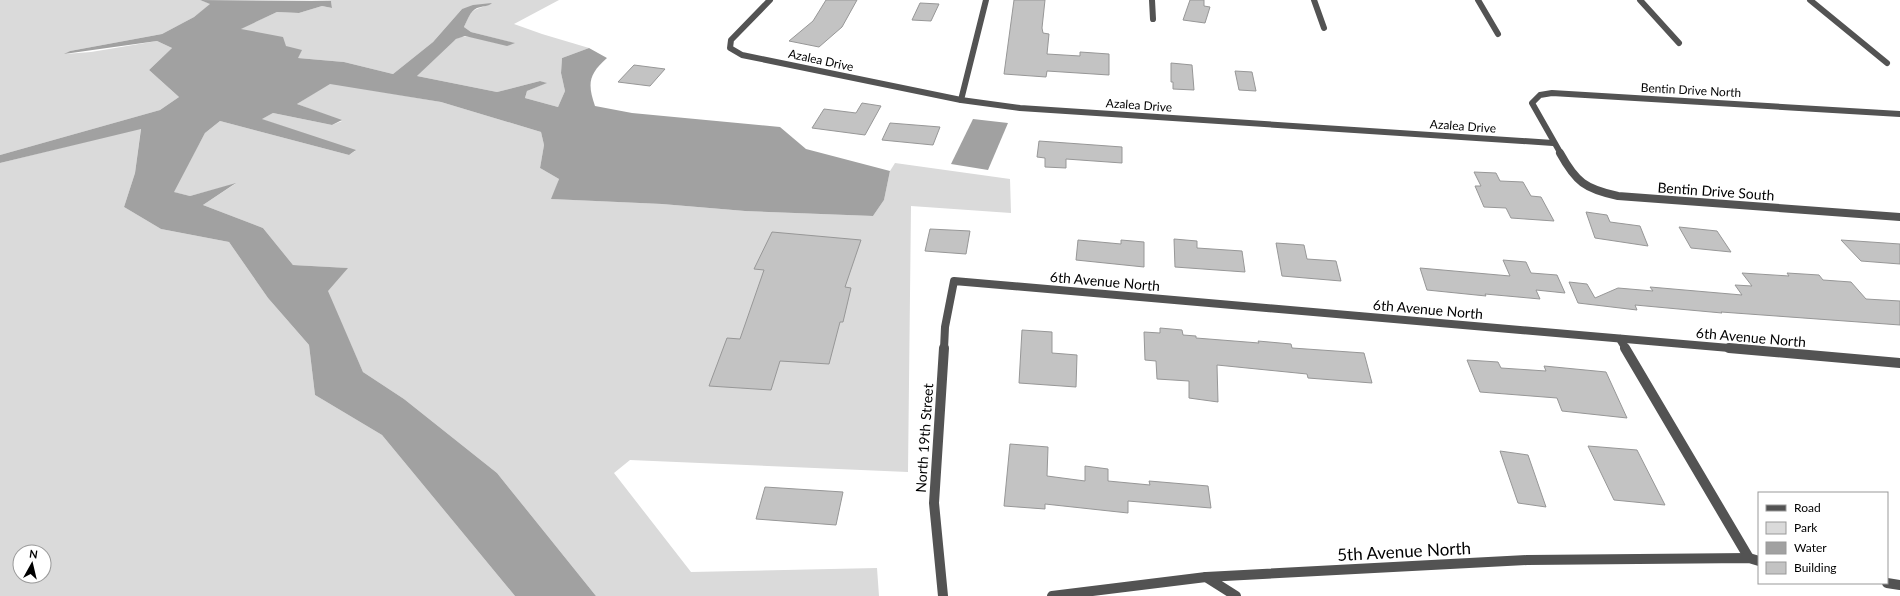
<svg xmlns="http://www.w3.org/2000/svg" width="1900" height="596" viewBox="0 0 1900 596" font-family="Lato,sans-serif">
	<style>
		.green { fill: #dadada; fill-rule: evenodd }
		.water { fill: #a1a1a1 }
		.building { fill: #c3c3c3; stroke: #979797 }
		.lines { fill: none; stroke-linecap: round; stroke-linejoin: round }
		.street-far2 { stroke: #535353; stroke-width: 6 }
		.street-far1 { stroke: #535353; stroke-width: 8 }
		.street { stroke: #535353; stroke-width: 10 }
		.labels { text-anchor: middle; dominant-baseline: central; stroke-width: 4; stroke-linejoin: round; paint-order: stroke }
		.far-street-label { font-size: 12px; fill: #000; stroke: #fff }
		.street-label { font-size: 14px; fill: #000; stroke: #fff }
		.near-street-label { font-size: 17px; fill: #000; stroke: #fff }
	</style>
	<rect width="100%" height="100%" fill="#fff"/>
	<g class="green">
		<polygon points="0,0 200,0 211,4 194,17 162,34 70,51 65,54 91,52 157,41 172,48 149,70 179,97 160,110 0,155"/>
		<path d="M311 0H559L514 24 542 34 589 48 562 58 561 73 565 91 558 107 525 98 527 91 546 83 540 81 497 92 417 76C426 67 447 44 456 39 472 30 496 49 514 43L471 32 464 27C471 11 472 9 490 5L462 9 433 42 393 74 344 62 298 58 286 46 240 29 277 12 299 13 322 6 332 8 331 1Z"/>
		<polygon points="330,83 441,102 541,132 544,145 540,168 559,179 552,199 662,204 745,211 873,216 884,200 890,171 895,163 1010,179 1011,213 911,206 908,472 630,460 614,473 691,572 877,568 879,596 596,596 497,473 404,399 363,372 327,291 347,268 293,265 263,228 203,205 235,184 190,196 173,192 205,133 220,121 349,155 355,151 261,119 273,113 332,125 342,121 297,104"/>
		<path d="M141 128 135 173 124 207 161 229 229 242 268 298 309 345 315 395 382 435 515 596H0V163ZM20 552H44V576H20Z"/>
	</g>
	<g class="water">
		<path d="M200 0 331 1 332 8 322 6 299 13 277 12 241 29 283 37 286 46 302 50 298 58 344 62 393 74 433 42 462 9 473 5 492 3C488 7 482 6 477 8 470 11 467 21 464 27L471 32 515 43 507 46 465 36 456 39 417 76 497 92 540 81 547 83 527 91 525 98 558 107 565 91 561 73 562 58 589 48 607 58C589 74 587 83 595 106L632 113 780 127 806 149 890 171 884 200 873 216 745 211 662 204 551 199 559 179 540 168 544 145 541 132 441 102 330 84 297 104 342 120 332 125 273 113 262 119 356 150 349 155 220 121 205 133 174 192 190 196 236 183 203 205 263 228 293 265 348 268 328 291 363 372 404 399 497 473 596 596H515L382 435 315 395 309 345 268 298 229 242 161 229 124 207 135 173 141 129 0 163V155L160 110 179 97 149 70 172 48 157 41 64 54 70 51 162 34 194 17 210 4Z"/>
		<polygon points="973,119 1008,123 988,170 951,164"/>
	</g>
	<g class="building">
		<polygon points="826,0 857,0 842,27 819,47 789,41 813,21"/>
		<polygon points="1014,0 1045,0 1042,28 1043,33 1049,34 1047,54 1080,56 1080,52 1109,54 1109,75 1047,71 1046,77 1004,74"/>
		<polygon points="1190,0 1204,0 1204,6 1210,7 1205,23 1183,20"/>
		<polygon points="920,3 939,4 931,21 912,20"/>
		<polygon points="1171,63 1192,65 1194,90 1173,89 1173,82 1171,82"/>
		<polygon points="634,65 665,69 650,86 618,82"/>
		<polygon points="1235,71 1252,72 1256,91 1239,90"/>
		<polygon points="862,103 881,106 865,135 812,128 824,109 856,113"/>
		<polygon points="890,123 940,127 933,145 882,140"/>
		<polygon points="1039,141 1122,147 1122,163 1066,159 1066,168 1045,167 1045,158 1037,157"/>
		<polygon points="1474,172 1496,173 1500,181 1523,182 1531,196 1541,197 1554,221 1511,218 1506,208 1484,207 1475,186 1481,186"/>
		<polygon points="1586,212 1607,215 1610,222 1640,226 1648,246 1595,238"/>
		<polygon points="1679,227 1717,231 1731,252 1691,248"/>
		<polygon points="930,229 970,231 966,254 925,251"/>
		<polygon points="772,232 861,240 845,287 851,288 843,322 840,322 829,364 780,361 771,390 709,386 727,338 740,339 764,270 754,269"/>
		<polygon points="1174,239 1197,241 1197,248 1242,251 1245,272 1175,267"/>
		<polygon points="1078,240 1121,244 1121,240 1144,242 1144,267 1076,260"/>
		<polygon points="1841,240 1900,244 1900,264 1861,261"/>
		<polygon points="1276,243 1304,245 1307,259 1336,261 1341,281 1282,276"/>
		<polygon points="1503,260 1526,262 1531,273 1557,275 1565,293 1536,290 1540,299 1485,294 1486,296 1427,290 1420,268 1510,276"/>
		<polygon points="1742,273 1789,276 1787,273 1819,275 1823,280 1851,282 1866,299 1900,301 1900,325 1721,312 1722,313 1635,305 1637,310 1578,303 1569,282 1587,284 1595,298 1618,288 1653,291 1650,287 1742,295 1735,285 1752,286"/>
		<polygon points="1160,328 1182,330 1183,335 1196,336 1196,338 1259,343 1258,341 1291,344 1292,348 1364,353 1372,383 1308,378 1307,374 1217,365 1218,402 1189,398 1189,381 1157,379 1156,361 1145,360 1144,332 1160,333"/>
		<polygon points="1022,330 1052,332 1052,353 1077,355 1076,387 1019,383"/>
		<polygon points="1467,360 1498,362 1501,368 1546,371 1544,366 1606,372 1627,418 1562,411 1557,398 1480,392"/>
		<polygon points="1010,444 1048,447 1047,476 1085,481 1085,466 1108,469 1108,481 1150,485 1149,481 1208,486 1211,508 1128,501 1128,513 1045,504 1045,509 1004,506"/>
		<polygon points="1588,446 1637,450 1665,505 1614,500"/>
		<polygon points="1500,451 1528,455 1546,507 1518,503"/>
		<polygon points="765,487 843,492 836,525 756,519"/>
	</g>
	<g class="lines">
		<g class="street-far2">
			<polyline points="770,0 731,40 730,48 742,55 961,100 1020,108 1553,143"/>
			<polyline points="1152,0 1153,19"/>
			<polyline points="1314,0 1324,28"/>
			<polyline points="1478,0 1498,34"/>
			<polyline points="1640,0 1679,43"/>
			<polyline points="1810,0 1887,63"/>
			<polyline points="961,100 986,0"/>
			<polyline points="1561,154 1532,103 1540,95 1552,93 1900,114"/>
		</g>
		<g class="street-far1">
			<path d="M1560 153C1576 182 1585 189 1618 196L1900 217"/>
			<polyline points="1620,339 1626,349"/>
			<polyline points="944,349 945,327 954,281 1741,349"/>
		</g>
		<g class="street">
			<polyline points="1625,348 1749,558"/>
			<polyline points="1729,348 1900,363"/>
			<polyline points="1206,577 1236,596"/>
			<polyline points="1887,583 1900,585"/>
			<polyline points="943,596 934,503 944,348"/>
			<polyline points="1052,596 1206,577 1527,560 1749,558 1759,561"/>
		</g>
	</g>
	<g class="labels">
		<g class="far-street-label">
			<text transform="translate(821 60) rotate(12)">Azalea Drive</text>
			<text transform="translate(1691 90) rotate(3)">Bentin Drive North</text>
			<text transform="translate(1139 105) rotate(4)">Azalea Drive</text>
			<text transform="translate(1463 126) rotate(4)">Azalea Drive</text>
		</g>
		<g class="street-label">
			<text transform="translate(1716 191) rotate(4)">Bentin Drive South</text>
			<text transform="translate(1105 281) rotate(5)">6th Avenue North</text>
			<text transform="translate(1428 309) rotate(5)">6th Avenue North</text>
			<text transform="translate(1751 337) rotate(5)">6th Avenue North</text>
			<text transform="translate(924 438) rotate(-86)">North 19th Street</text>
		</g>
		<g class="near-street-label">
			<text transform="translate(1404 551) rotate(-3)">5th Avenue North</text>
		</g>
	</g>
	<rect x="1758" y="492" width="130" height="92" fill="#ffffff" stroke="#999999"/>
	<rect x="1766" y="505" width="20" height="6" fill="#535353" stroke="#999999"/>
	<text x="1794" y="512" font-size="12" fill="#000000">Road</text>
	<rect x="1766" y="522" width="20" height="12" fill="#dadada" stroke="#999999"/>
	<text x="1794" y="532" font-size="12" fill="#000000">Park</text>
	<rect x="1766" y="542" width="20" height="12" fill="#a1a1a1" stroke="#999999"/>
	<text x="1794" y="552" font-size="12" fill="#000000">Water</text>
	<rect x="1766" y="562" width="20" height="12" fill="#c3c3c3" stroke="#999999"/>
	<text x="1794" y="572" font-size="12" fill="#000000">Building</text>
	<g transform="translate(32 564) rotate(8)"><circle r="19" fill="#ffffff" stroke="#999999"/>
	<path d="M0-3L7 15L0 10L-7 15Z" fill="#000000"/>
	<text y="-6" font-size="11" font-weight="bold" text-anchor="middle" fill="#000000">N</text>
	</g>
</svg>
